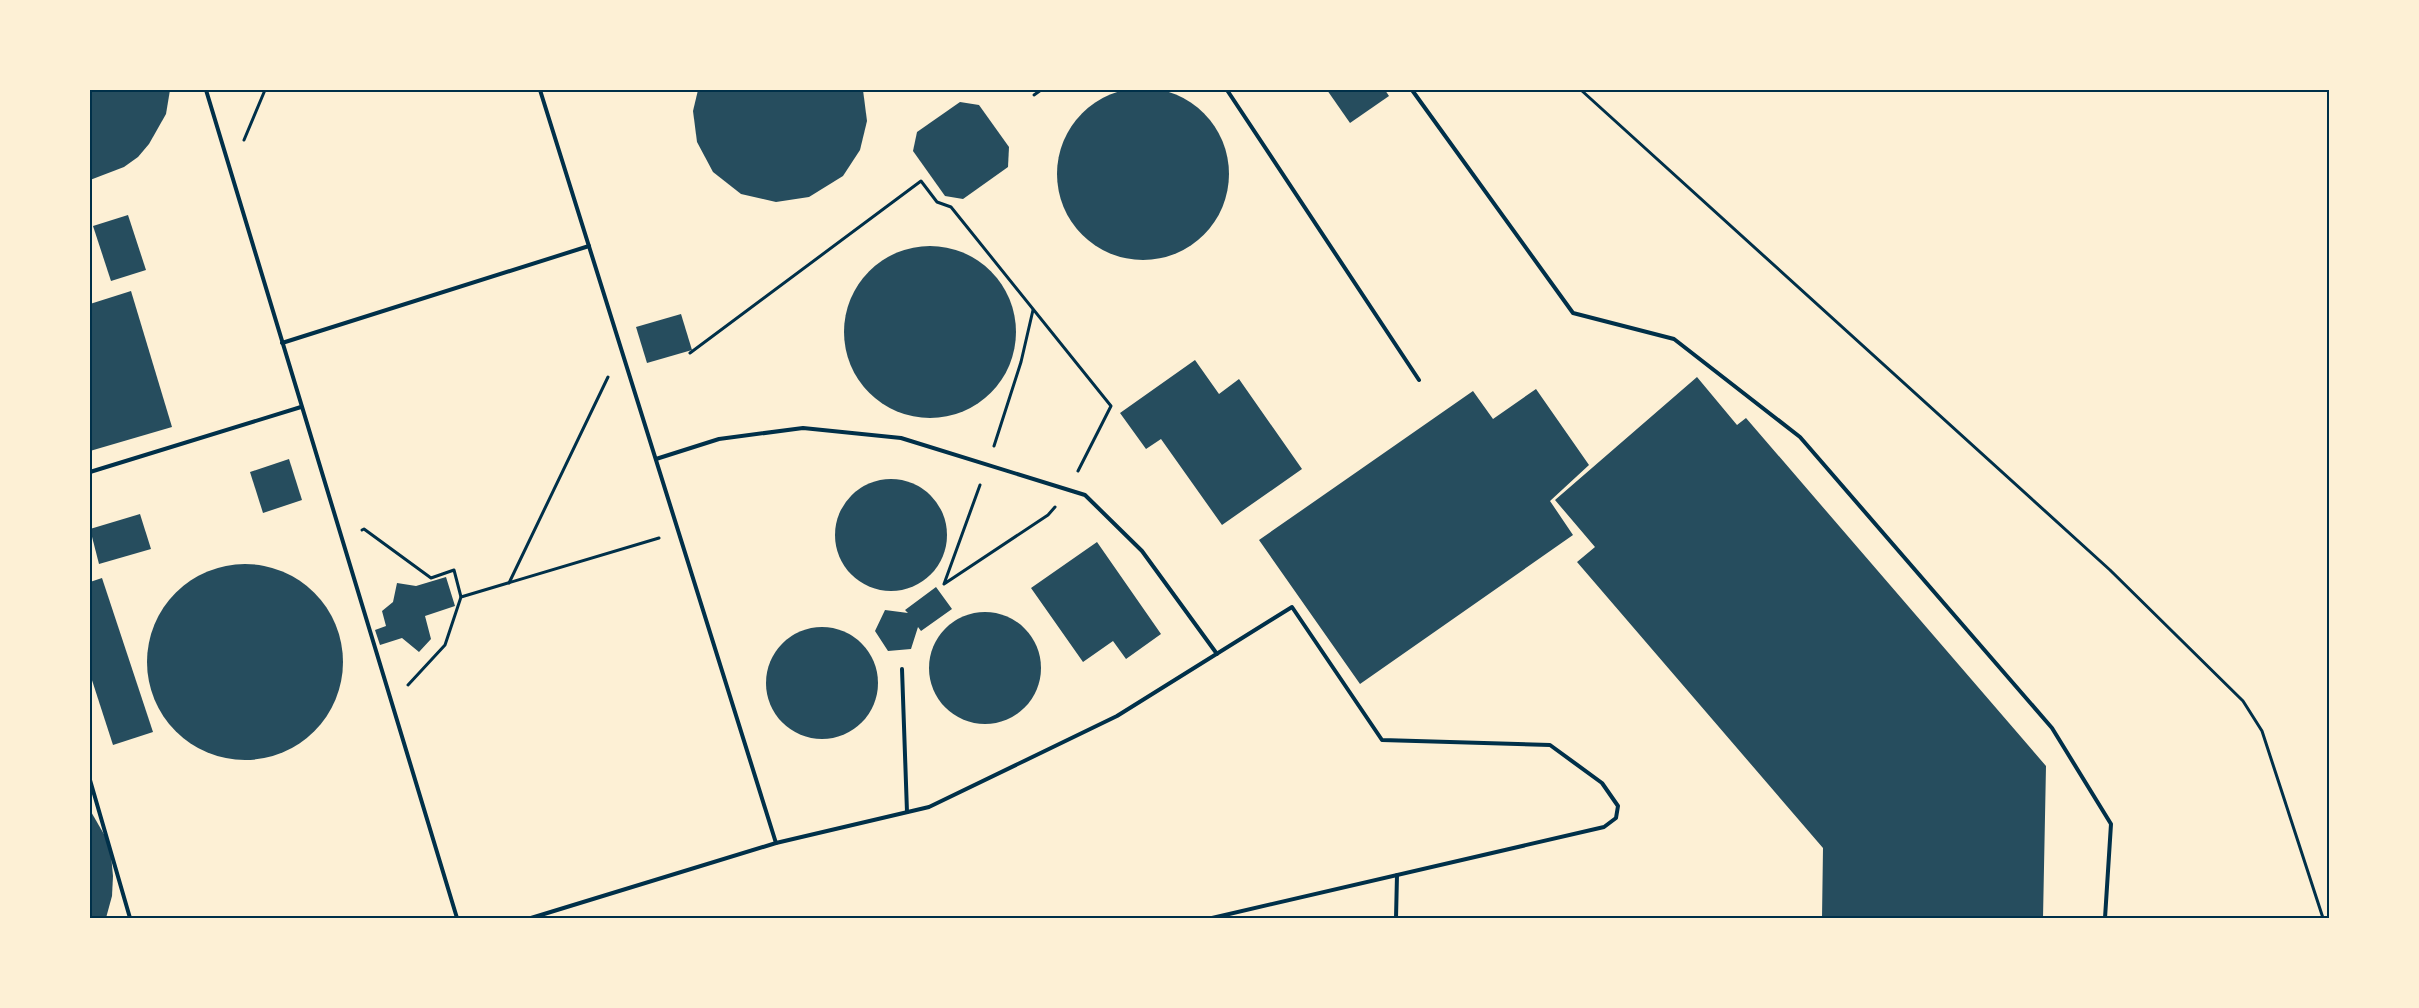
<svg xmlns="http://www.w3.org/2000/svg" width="2419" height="1008" viewBox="0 0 2419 1008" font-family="Inter,sans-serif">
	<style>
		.building { fill: #264d5e }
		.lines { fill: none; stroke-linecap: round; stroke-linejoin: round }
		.path { stroke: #003049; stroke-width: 3 }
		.service { stroke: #003049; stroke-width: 4 }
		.neatline { fill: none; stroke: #003049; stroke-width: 2 }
	</style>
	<rect width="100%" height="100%" fill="#fdf0d5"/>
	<g class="building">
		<circle cx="1143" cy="174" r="86"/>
		<polygon points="90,90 170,90 166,114 149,144 138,157 124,167 90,180"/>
		<polygon points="698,90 863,90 867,121 860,150 843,176 809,197 776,202 741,194 713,172 697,142 693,111"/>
		<polygon points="1327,90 1385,90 1389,96 1350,123"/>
		<polygon points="960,102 979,105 1009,147 1008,167 963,199 945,196 913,151 917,132"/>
		<polygon points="128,215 146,270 111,281 93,226"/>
		<circle cx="930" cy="332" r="86"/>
		<polygon points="131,291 172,427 90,451 90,304"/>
		<polygon points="681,314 692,350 647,363 636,327"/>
		<polygon points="1195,360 1219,394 1239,379 1302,469 1222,525 1161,439 1146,449 1120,413"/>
		<polygon points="1697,377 1737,425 1746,418 2046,766 2043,918 1822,918 1823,848 1577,562 1595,547 1555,500"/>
		<polygon points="1536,389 1589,465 1550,501 1573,535 1360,684 1259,540 1473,391 1493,419"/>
		<polygon points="289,459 302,500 263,513 250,472"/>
		<circle cx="891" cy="535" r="56"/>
		<polygon points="140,514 151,549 99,564 90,529"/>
		<polygon points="1097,542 1161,634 1126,659 1113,641 1083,662 1031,588"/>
		<circle cx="245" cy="662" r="98"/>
		<polygon points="446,577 455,606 425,616 431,639 419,652 402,638 380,645 375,630 386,626 382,611 393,602 397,583 416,586"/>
		<polygon points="102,578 153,732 113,745 90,674 90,582"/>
		<polygon points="936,587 952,609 921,631 918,627 911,649 888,651 875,631 885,610 908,613 905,610"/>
		<circle cx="985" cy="668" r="56"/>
		<circle cx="822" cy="683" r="56"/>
		<polygon points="90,810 105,836 111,855 113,876 112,896 106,918 90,918"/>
	</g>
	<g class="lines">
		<g class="path">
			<polyline points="1581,90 2110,570 2243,701 2262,731 2323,918"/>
			<polyline points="1034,95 1041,90"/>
			<polyline points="244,140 265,90"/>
			<polyline points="690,353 921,181 937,202 951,207 1111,406 1078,471"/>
			<polyline points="994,446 1021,362 1033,310"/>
			<polyline points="980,485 944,584 1048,515 1055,507"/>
			<polyline points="362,530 364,529 431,578 454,570 461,597"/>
			<polyline points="509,583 608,377"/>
			<polyline points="408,685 445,645 461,597 659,538"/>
		</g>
		<g class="service">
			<polyline points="206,90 457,918"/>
			<polyline points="540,90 776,843"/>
			<polyline points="1227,90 1419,380"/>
			<polyline points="1412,90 1573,313 1674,339 1800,437 2052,728 2111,824 2105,918"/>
			<polyline points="282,343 589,246"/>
			<polyline points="656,459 719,439 803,428 901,438 1085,495 1142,551 1217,654"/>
			<polyline points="90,472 301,407"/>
			<polyline points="902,669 907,812"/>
			<polyline points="90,780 130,918"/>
			<polyline points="531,918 776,843 929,807 1117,716 1292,607 1382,740 1550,745 1602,783 1618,806 1616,818 1604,827 1212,918"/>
			<polyline points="1396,918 1397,875"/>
		</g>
	</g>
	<rect width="2419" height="1008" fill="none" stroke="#fdf0d5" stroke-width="182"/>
	<rect x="91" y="91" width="2237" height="826" class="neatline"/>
</svg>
